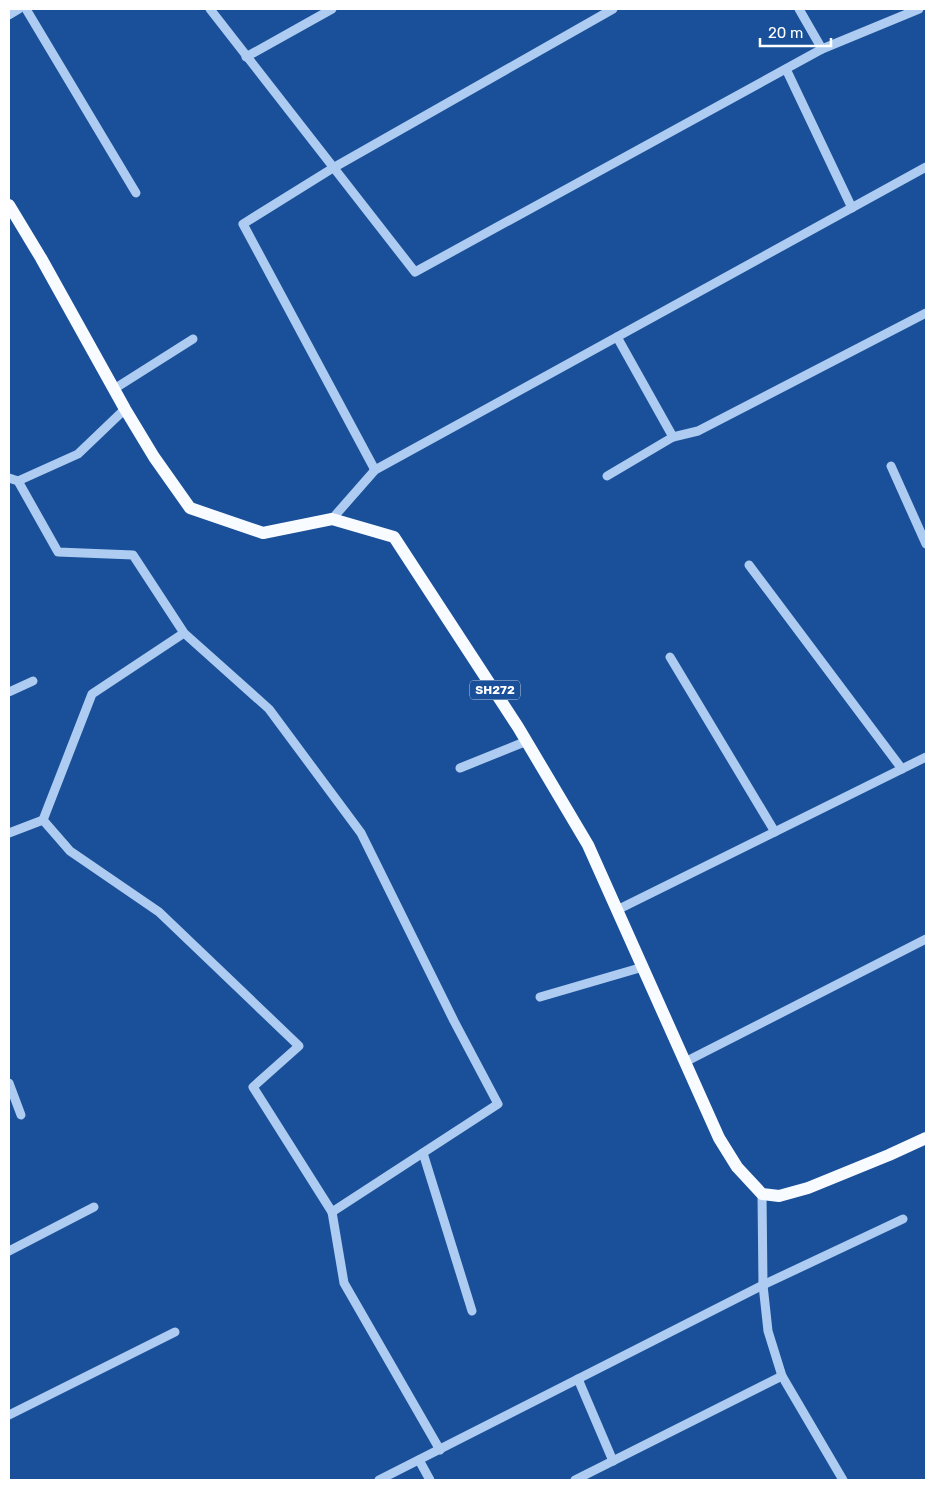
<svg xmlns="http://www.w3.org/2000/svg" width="935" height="1489" viewBox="0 0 935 1489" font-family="Rubik,sans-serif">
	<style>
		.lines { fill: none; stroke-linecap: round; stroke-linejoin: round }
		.minor { stroke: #aeccf1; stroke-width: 9 }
		.major { stroke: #f8fbff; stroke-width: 12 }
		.labels { text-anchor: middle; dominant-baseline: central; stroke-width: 4; stroke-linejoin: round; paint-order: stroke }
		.shield { fill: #1a5099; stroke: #bacae0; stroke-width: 1 }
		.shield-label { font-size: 12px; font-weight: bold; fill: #fff }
	</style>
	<rect width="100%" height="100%" fill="#1a5099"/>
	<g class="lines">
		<g class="minor">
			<polyline points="26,9 136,193"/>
			<polyline points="210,9 415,272 822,49 799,9"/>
			<polyline points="9,15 19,9"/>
			<polyline points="822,49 919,9"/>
			<polyline points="246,57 332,9"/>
			<polyline points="786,69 852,208"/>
			<polyline points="617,337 673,437 698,431 926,313"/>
			<polyline points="114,389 193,339"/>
			<polyline points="891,466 926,544"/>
			<polyline points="375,470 243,224 333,168 613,9"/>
			<polyline points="607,476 673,437"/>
			<polyline points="9,478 18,481 58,552 133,555 184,633 269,709 361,833 454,1021 498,1104 332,1212 253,1087 299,1046 159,912 70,851 43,820 92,694 184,633"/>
			<polyline points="18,481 78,454 125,409"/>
			<polyline points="332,519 375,470 926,167"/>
			<polyline points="749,565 902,769"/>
			<polyline points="670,657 775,832"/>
			<polyline points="9,692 33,681"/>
			<polyline points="460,768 527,741"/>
			<polyline points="9,833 43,820"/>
			<polyline points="617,910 926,757"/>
			<polyline points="540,997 643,967"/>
			<polyline points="685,1062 926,939"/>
			<polyline points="9,1083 21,1115"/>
			<polyline points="423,1153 472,1311"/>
			<polyline points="762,1194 763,1285 768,1331 782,1376 843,1480"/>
			<polyline points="332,1212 344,1283 440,1450"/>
			<polyline points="9,1251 94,1207"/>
			<polyline points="578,1379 613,1461"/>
			<polyline points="9,1415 175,1332"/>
			<polyline points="419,1460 430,1480"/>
			<polyline points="379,1480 763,1285 903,1219"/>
			<polyline points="575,1480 782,1376"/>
		</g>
		<polyline class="major" points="9,205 41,258 125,409 154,457 190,508 263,533 332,519 394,537 518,727 588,845 719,1138 737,1167 762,1194 779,1196 808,1188 889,1155 926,1138"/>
	</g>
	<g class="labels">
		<rect class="shield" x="470" y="680.5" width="50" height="19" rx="4"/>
		<g class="shield-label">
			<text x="495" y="690">SH272</text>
		</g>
	</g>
	<rect width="935" height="1489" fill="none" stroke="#ffffff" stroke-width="20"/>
	<path d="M760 38v8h71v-8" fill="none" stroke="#ffffff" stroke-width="2.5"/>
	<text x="768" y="38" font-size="15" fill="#ffffff" stroke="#1a5099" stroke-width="4" paint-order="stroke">20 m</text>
</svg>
